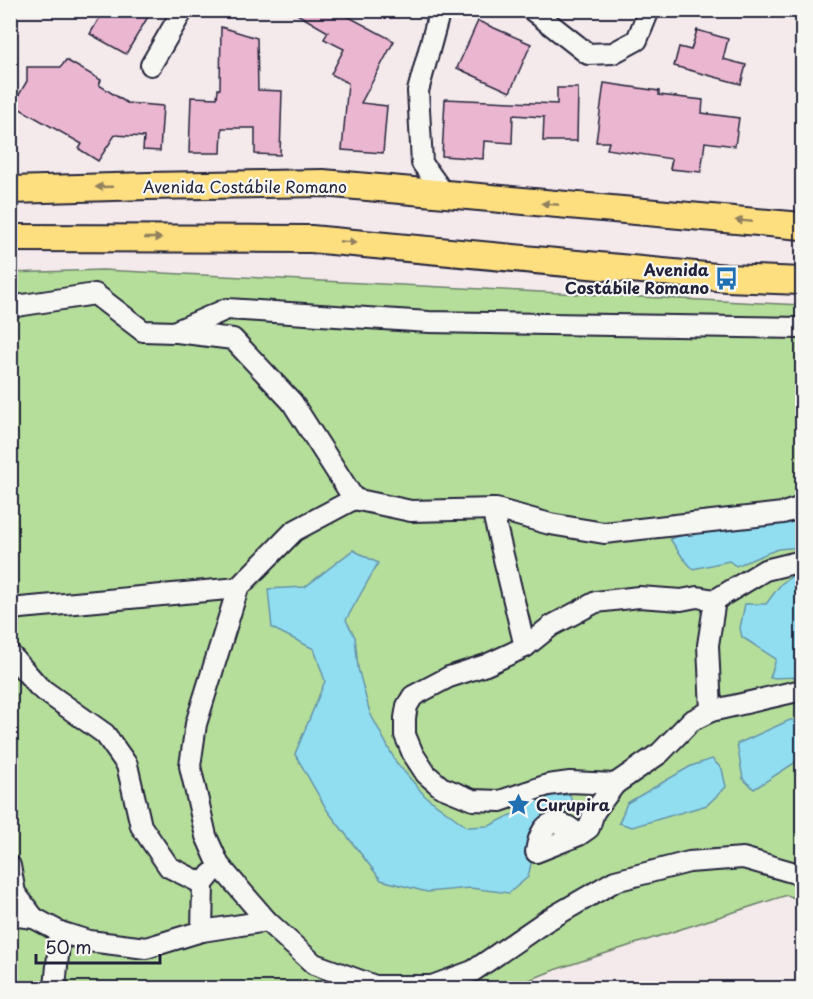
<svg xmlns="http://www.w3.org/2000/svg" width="813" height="999" viewBox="0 0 813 999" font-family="'Playpen Sans',sans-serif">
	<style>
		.green { fill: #b5de9a; stroke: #6c806a; stroke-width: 1.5 }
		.water { fill: #91def1; stroke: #6593a8; stroke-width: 1.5 }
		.building { fill: #ebb6d0; stroke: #22223b; stroke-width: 1.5 }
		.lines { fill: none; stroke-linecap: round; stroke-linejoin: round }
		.minor-casing { stroke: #22223b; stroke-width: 24 }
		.major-casing { stroke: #22223b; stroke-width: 30 }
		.minor { stroke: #f6f6f2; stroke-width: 20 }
		.major { stroke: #fedf80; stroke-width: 26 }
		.oneway { fill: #90805e }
		.labels { text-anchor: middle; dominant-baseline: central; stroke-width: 4.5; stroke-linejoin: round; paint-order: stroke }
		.street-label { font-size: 16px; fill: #22223b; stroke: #f6f6f2 }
		.poi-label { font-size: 16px; font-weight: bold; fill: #22223b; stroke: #f6f6f2; text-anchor: end }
	</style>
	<rect width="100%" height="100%" fill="#f4e9eb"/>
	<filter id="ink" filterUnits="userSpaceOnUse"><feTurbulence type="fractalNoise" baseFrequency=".0167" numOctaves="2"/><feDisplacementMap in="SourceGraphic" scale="12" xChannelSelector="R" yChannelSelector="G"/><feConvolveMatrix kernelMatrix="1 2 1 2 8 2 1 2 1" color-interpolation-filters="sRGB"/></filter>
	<g filter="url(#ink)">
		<polygon class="green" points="102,270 802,305 802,901 787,895 557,969 509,988 35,988 11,982 10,273"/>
		<g class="water">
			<polygon points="802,520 802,547 778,549 736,566 729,561 693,569 683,558 670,539 717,524 761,525"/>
			<polygon points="353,550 378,563 346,620 355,637 358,668 370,713 396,762 425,796 467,827 489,826 521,810 542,794 570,795 573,806 534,830 535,846 528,877 509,893 470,888 427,892 381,880 327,810 295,754 325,681 314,649 272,628 268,589 305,587"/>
			<polygon points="802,569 802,677 770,678 776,659 742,637 740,628 745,604 766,604 781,584"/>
			<polygon points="790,720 802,720 802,758 754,789 743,779 737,744"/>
			<polygon points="712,759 722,769 726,787 707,805 632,827 619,823 627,803 691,766"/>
		</g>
		<g class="building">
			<polygon points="104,10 152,10 126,54 90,34"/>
			<polygon points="290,10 336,10 394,41 361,103 387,106 383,153 342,150 348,83 331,74 344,49 324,39 328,32"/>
			<polygon points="478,21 531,44 510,92 457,68"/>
			<polygon points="221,27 257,38 258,90 282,91 280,155 255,154 255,128 222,128 221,153 189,153 191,97 217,98 218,89 220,89"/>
			<polygon points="697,30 728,39 723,59 746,65 741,84 674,66 679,47 691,50"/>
			<polygon points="66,60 101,80 99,85 127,103 163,106 160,151 143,150 144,137 115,135 98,161 79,149 82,144 13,105 27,81 27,67 61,67"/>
			<polygon points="604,83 659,91 659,95 703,100 702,113 739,118 735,146 705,142 701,172 670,169 672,159 607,149 609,142 596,142"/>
			<polygon points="557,88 578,88 577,141 543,141 544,117 513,115 512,143 484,141 483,159 442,156 445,99 557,104"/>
		</g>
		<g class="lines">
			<defs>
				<g id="minor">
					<polyline points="440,10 418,91 422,163 445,195"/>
					<polyline points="532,10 588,54 613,53 637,40 649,10"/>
					<polyline points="151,65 183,10"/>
					<polyline points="10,307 95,294 143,331 174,332 227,309 429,322 802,328"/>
					<polyline points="177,332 233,339 292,402 354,499"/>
					<polyline points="802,507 783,513 604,533 550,524 496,509 411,511 354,499 294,531 238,588 196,724 190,766 206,836 219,865 267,921 314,964 375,986 432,986 473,971 546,921 615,881 689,862 743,858 802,875"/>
					<polyline points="492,509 525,647"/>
					<polygon points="639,597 681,600 697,597 715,600 708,645 711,711 691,721 660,753 615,784 570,782 548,785 500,801 473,800 441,787 426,774 413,754 405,735 405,718 407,706 413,696 449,677 486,665 525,647 551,626 596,602"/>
					<polyline points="715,600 765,570 802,561"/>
					<polyline points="10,609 238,588"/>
					<polyline points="10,654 39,687 105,734 127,765 141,826 169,867 203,884"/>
					<polyline points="711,711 802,690"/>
					<path d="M579 835C574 831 568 825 562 824 544 818 538 838 536 852L579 835 589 828 594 812 615 784"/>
					<polyline points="10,866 15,893 34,918"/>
					<polyline points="10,915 34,918 60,932"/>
					<polyline points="202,931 203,884 211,874"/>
					<polyline points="55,988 60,932 89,941 146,948 202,931 267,921"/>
				</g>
				<g id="major">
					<polyline points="10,190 148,186 323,183 802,226"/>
					<polyline points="10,238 311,239 727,278 802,281"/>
				</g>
			</defs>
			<use href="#minor" class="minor-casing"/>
			<use href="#major" class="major-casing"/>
			<use href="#minor" class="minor"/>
			<use href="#major" class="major"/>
		</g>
		<defs><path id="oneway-solid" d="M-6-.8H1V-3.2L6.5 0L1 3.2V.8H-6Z" transform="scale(1.5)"/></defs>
		<g class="oneway">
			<use href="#oneway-solid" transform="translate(104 187) rotate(178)"/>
			<use href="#oneway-solid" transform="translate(550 204) rotate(-175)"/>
			<use href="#oneway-solid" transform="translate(744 221) rotate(-175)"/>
			<use href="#oneway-solid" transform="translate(153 238)"/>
			<use href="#oneway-solid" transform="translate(348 242) rotate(5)"/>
		</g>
	</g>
	<defs>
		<symbol id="bus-bare" viewBox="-9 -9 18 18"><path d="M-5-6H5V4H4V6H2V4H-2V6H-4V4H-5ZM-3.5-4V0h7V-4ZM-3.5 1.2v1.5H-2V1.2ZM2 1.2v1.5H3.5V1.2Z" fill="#1f6fb2" stroke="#f6f6f2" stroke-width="2.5" paint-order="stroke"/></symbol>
		<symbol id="sight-bare" viewBox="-9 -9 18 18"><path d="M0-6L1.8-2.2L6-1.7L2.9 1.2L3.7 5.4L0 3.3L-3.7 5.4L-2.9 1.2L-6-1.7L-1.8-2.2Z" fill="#1f6fb2" stroke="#f6f6f2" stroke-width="2.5" paint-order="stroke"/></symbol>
	</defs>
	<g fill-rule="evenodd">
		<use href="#bus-bare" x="710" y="262" width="33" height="33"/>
		<use href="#sight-bare" x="502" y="788" width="33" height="33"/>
	</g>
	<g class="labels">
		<g class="street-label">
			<text x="245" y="186">Avenida Costábile Romano</text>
		</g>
		<g class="poi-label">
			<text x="709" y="269">Avenida<tspan x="709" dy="18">Costábile Romano</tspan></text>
			<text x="536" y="804" text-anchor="start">Curupira</text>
		</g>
	</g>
	<rect width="813" height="999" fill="none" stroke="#f6f6f2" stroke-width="36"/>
	<rect x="18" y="18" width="777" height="963" fill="none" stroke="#22223b" stroke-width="2" filter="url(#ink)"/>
	<path d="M36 954v9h124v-9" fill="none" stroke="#22223b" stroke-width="3"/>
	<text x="45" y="954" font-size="18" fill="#22223b" stroke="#f6f6f2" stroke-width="4.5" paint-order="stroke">50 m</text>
</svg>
